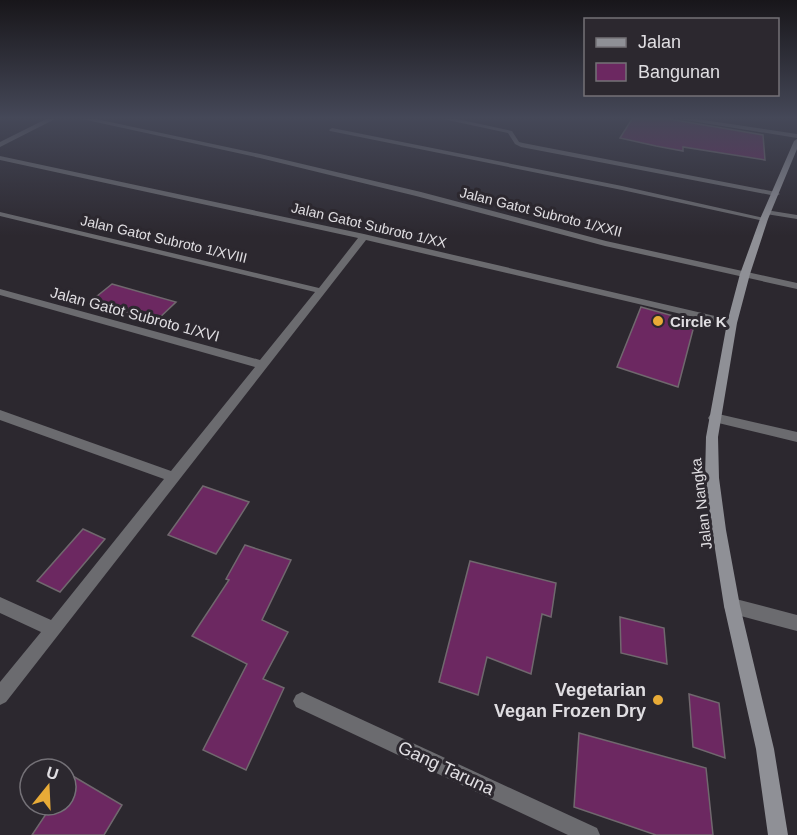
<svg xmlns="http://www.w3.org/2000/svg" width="797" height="835" viewBox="0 0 797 835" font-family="Helvetica,sans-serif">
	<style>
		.building { fill: #6c2861; stroke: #70686e; stroke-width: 1.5 }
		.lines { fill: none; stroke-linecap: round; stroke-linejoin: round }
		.minor { fill: #6b6b6f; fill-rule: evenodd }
		.secondary { fill: #8f9096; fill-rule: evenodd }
		.poi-dot { fill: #e8ab37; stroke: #2c282f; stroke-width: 2 }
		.labels { text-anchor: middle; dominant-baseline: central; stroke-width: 6; stroke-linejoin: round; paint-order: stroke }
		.far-street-label { font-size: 14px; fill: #e0dee2; stroke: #2c282f }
		.street-label { font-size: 15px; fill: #e0dee2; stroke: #2c282f }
		.poi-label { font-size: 15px; font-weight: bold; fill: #e0dee2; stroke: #2c282f; text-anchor: start }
		.near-poi-label { font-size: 18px; font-weight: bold; fill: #e0dee2; stroke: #2c282f; text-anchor: end }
		.near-street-label { font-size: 18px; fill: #e0dee2; stroke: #2c282f }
	</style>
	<rect width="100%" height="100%" fill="#2c282f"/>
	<g class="building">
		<polygon points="632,119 669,119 763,135 765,160 683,147 683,151 656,146 620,138"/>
		<polygon points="112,284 176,302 156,321 91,301"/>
		<polygon points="641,307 695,322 678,387 617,367"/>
		<polygon points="203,486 249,502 216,554 168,535"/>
		<polygon points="83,529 105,539 60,592 37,581"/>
		<polygon points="245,545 291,560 262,620 288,632 263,679 284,688 246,770 203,750 247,664 192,636 229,580 226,579"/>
		<polygon points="470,561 556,583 551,617 542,614 531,674 487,657 478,695 439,682"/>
		<polygon points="620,617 664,628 667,664 621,653"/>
		<polygon points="689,694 719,703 725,758 693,747"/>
		<polygon points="579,733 706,768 713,835 656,835 574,807"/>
		<polygon points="66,772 122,805 104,835 32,835 52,805 66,805"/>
	</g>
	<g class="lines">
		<g class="minor">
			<polygon points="46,119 55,119 0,147 0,142"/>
			<polygon points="82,119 96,119 260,154 421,192 606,241 797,283 797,289 605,246 416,196 260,158"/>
			<polygon points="443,119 457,119 512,131 519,142 523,143 776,192 780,194 776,196 521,147 515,144 508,133"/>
			<polygon points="679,119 697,119 797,134 797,138"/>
			<polygon points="332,128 622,186 768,219 764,221 622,190 330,131 329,130"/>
			<polygon points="0,156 364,234 732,320 737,323 732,326 366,240 6,702 0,705 0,682 41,632 0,613 0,597 51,620 164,479 0,420 0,410 171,471 255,367 0,295 0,289 260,360 315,292 0,216 0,212 319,288 358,238 0,160"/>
			<polygon points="766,210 797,215 797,219 766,214"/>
			<polygon points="714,413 797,432 797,442 710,421 708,418 710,415"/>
			<polygon points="732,598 797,615 797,631 726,612 724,606 726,600"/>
			<polygon points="302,692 597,828 600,835 568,835 296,707 293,701 296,695"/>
		</g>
		<polygon class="secondary" points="797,139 797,149 768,219 750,274 737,323 718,437 719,478 726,530 740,606 774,749 788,835 768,835 756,749 724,606 712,530 705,478 706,437 727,323 740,274 760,219 794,141"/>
	</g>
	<linearGradient id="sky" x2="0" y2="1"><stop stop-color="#18161a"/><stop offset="0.5" stop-color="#454858"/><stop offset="1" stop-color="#454858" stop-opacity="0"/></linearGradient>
	<rect width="797" height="236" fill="url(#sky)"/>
	<g class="poi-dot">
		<circle cx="658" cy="321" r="6"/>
		<circle cx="658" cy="700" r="6"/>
	</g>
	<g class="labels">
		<g class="far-street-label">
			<text transform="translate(541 212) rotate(14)">Jalan Gatot Subroto 1/XXII</text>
			<text transform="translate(369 225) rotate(13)">Jalan Gatot Subroto 1/XX</text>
			<text transform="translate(164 239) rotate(13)">Jalan Gatot Subroto 1/XVIII</text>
		</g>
		<g class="street-label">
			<text transform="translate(135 314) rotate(15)">Jalan Gatot Subroto 1/XVI</text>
			<text transform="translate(701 504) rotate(-97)">Jalan Nangka</text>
		</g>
		<g class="poi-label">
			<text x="670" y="321">Circle K</text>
		</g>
		<g class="near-poi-label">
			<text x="646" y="690">Vegetarian<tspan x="646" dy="21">Vegan Frozen Dry</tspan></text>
		</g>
		<g class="near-street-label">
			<text transform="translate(446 768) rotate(25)">Gang Taruna</text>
		</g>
	</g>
	<rect x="584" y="18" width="195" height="78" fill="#2c282f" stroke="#747177" stroke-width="1.5"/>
	<rect x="596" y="38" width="30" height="9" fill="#8f9096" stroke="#747177" stroke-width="1.5"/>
	<text x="638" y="48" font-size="18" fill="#e0dee2">Jalan</text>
	<rect x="596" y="63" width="30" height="18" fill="#6c2861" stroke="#747177" stroke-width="1.5"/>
	<text x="638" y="78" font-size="18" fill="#e0dee2">Bangunan</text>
	<g transform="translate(48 787) rotate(18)"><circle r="28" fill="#2c282f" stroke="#747177" stroke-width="1.5"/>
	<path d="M0-4.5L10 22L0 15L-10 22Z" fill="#e8ab37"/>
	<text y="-9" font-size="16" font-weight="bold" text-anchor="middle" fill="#e0dee2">U</text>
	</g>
</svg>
